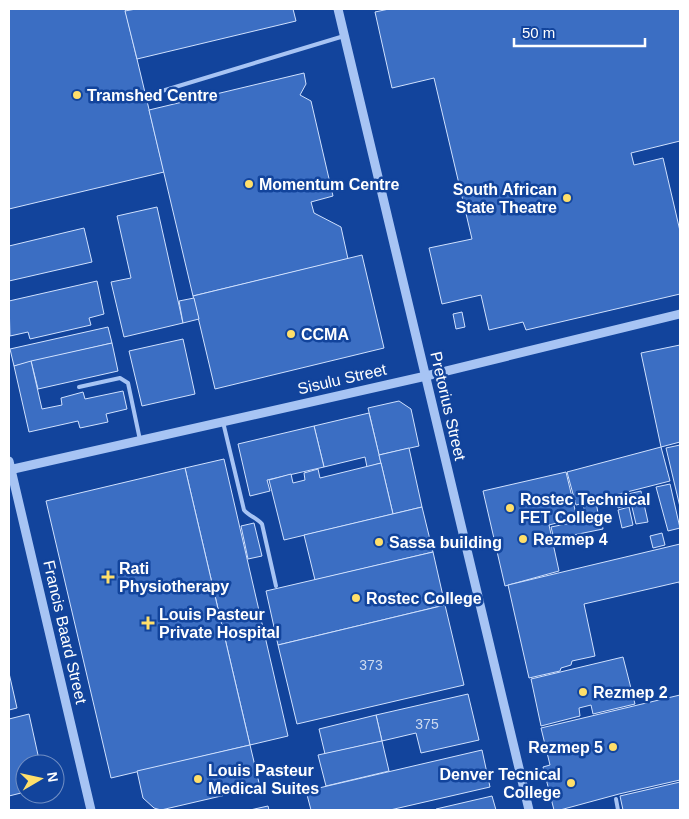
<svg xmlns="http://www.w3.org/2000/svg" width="689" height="819" viewBox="0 0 689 819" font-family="Helvetica,sans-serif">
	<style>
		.building { fill: #3b6ec3; stroke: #d0e1fe }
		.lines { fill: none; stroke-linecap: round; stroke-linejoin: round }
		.service { stroke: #a7c4f4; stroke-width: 4 }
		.tertiary { stroke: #a7c4f4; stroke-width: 9 }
		.poi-dot { fill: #ffdf6a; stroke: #12449c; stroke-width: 2 }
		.labels { text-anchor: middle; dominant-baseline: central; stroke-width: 5; stroke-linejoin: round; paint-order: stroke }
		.number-label { font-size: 14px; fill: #cedbf0 }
		.poi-label { font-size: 16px; font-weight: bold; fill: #fff; stroke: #12449c; text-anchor: start }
		.street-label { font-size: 16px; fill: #fff; stroke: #12449c }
	</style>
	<rect width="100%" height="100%" fill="#12449c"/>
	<g class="building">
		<polygon points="9,9 125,9 164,172 9,209"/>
		<polygon points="136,9 293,9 296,21 137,59 125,11"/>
		<polygon points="389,9 680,9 680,141 631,153 634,165 663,158 680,231 680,294 526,330 523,322 489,330 481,295 442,304 429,248 472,239 434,78 392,88 375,12"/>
		<polygon points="304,73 306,84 300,95 311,101 333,196 311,202 314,213 341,227 348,259 193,296 149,110"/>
		<polygon points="157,207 183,323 124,337 111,282 131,278 117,216"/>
		<polygon points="84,228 92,262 9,281 9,246"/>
		<polygon points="362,255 384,348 215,389 193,296"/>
		<polygon points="97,281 104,314 89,318 91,325 30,339 28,332 10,336 9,301"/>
		<polygon points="194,298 199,319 183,323 179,301"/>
		<polygon points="462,312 465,327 456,329 453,314"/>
		<polygon points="108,327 112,343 14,366 10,349"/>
		<polygon points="183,339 195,394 142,406 129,351"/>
		<polygon points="112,343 118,371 38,389 31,361"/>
		<polygon points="680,345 680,442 661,447 641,353"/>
		<polygon points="31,361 42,409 62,405 61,398 83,392 85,399 123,391 127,409 106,414 108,422 80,428 78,421 29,432 14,366"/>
		<polygon points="399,401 411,409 419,446 379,455 368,408"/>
		<polygon points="369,413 381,463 367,467 365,457 324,467 314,426"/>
		<polygon points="314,426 324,467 267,480 270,491 250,496 238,444"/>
		<polygon points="680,445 680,507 666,448"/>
		<polygon points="661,447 670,481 576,505 567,472"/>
		<polygon points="409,448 422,507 393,514 379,455"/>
		<polygon points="224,459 288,736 250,745 185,468"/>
		<polygon points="381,463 393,514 284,540 269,480 291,474 293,483 305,480 304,473 318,469 320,478"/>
		<polygon points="185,468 250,745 111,778 46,501"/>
		<polygon points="566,472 576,514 567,516 568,520 549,525 559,571 505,586 483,491"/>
		<polygon points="670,484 680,528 668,531 656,487"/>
		<polygon points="641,491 643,503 631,506 628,494"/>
		<polygon points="627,495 629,505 618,508 615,497"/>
		<polygon points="596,502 598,513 586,516 583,505"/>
		<polygon points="644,504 648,522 636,524 632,507"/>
		<polygon points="422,507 433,552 315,580 304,535"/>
		<polygon points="629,507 633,525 622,528 618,510"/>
		<polygon points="601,517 603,529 554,539 551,527"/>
		<polygon points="254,523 262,556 248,559 241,526"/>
		<polygon points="662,533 665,545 653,548 650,536"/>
		<polygon points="680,544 680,587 679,582 584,604 595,656 572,661 571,665 561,668 560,671 529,678 508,585"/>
		<polygon points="433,552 445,605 278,645 266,591"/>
		<polygon points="445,605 464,685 297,724 278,645"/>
		<polygon points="623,657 635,704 593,714 591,705 579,708 580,716 541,726 531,679"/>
		<polygon points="9,673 17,708 9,710"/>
		<polygon points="468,694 479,740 421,753 416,733 382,741 376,715"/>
		<polygon points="680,695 680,780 619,794 560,810 554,810 543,767 550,765 541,728"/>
		<polygon points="29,714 40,764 25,764 25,792 9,796 9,719"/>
		<polygon points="376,715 382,741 325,754 319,729"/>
		<polygon points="382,741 389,771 326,786 318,755"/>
		<polygon points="250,745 260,787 161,810 154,808 143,798 137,771"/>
		<polygon points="482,750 490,787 390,810 311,810 306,791"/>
		<polygon points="680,782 680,810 623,810 620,796"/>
		<polygon points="492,796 496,810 436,810 436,809"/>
		<polygon points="268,806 269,810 250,810"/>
	</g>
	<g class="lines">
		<g class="service">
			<polyline points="152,94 344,36"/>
			<polyline points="79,387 120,378 128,383 140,440"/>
			<path d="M223 422 244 510C249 516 257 518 262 524L276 586"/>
			<polyline points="616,799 618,810"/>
		</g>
		<g class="tertiary">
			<polyline points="338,9 529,810"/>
			<polyline points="9,461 91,810"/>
			<polyline points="9,470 426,376 680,314"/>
		</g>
	</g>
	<g class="poi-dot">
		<circle cx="77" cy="95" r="5"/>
		<circle cx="249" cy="184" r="5"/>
		<circle cx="567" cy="198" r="5"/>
		<circle cx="291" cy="334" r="5"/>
		<circle cx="510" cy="508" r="5"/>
		<circle cx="523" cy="539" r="5"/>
		<circle cx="379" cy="542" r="5"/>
		<path d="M105.5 569.5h5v5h5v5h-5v5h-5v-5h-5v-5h5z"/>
		<circle cx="356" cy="598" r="5"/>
		<path d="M145.5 615.5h5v5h5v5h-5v5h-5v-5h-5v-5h5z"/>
		<circle cx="583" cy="692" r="5"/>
		<circle cx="613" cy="747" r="5"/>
		<circle cx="198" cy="779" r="5"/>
		<circle cx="571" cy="783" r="5"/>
	</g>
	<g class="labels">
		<g class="number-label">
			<text x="371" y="665">373</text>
			<text x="427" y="724">375</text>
		</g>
		<g class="poi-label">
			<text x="87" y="95">Tramshed Centre</text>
			<text x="259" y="184">Momentum Centre</text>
			<text x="557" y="189" text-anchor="end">South African<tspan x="557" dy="18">State Theatre</tspan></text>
			<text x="301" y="334">CCMA</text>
			<text x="520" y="499">Rostec Technical<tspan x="520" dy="18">FET College</tspan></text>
			<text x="533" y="539">Rezmep 4</text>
			<text x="389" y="542">Sassa building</text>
			<text x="119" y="568">Rati<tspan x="119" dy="18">Physiotherapy</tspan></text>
			<text x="366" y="598">Rostec College</text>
			<text x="159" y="614">Louis Pasteur<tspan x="159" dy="18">Private Hospital</tspan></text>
			<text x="593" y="692">Rezmep 2</text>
			<text x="603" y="747" text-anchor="end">Rezmep 5</text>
			<text x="208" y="770">Louis Pasteur<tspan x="208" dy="18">Medical Suites</tspan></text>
			<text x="561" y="774" text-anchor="end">Denver Tecnical<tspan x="561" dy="18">College</tspan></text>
		</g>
		<g class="street-label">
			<text transform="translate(342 379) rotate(-13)">Sisulu Street</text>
			<text transform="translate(448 406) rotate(77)">Pretorius Street</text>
			<text transform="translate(65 632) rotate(77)">Francis Baard Street</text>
		</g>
	</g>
	<rect width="689" height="819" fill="none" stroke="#ffffff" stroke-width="20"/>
	<g transform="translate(40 779) rotate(81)"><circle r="24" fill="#12449c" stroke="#718fc4"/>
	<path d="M0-4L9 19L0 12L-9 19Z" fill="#ffdf6a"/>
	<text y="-8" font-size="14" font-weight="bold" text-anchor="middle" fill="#ffffff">N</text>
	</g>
	<path d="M514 38v8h131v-8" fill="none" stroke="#ffffff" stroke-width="2.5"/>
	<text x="522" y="38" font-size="15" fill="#ffffff" stroke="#12449c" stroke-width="4" paint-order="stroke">50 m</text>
</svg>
